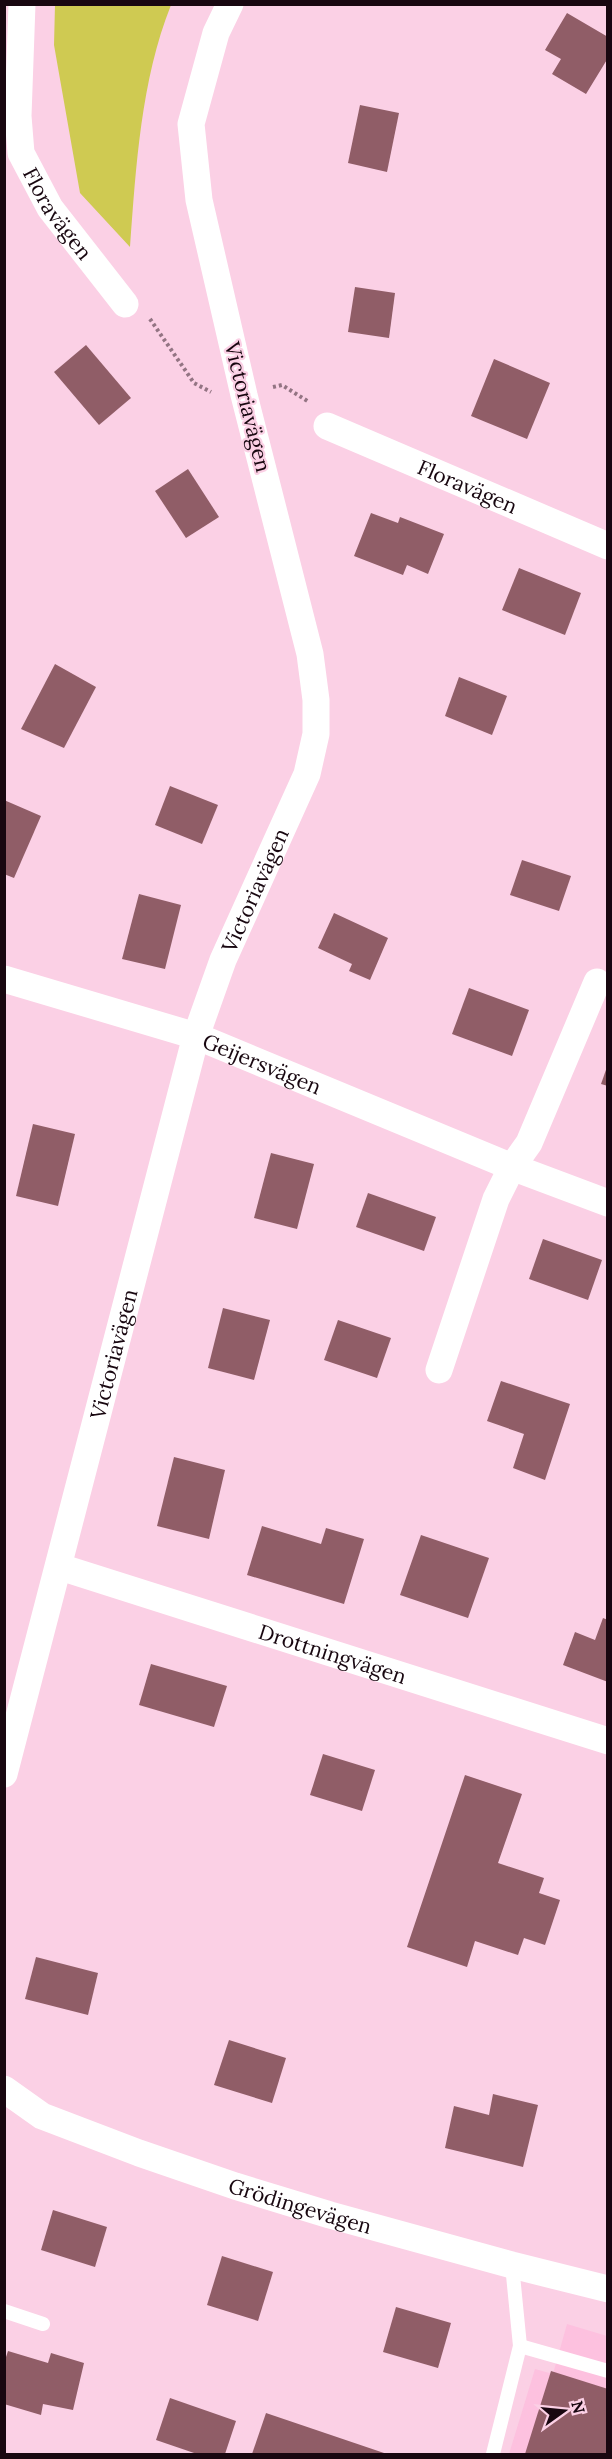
<svg xmlns="http://www.w3.org/2000/svg" width="612" height="2459" viewBox="0 0 612 2459" font-family="Lora,serif">
	<style>
		.built { fill: #fdc1df }
		.green { fill: #cfca52 }
		.building { fill: #905d67 }
		.lines { fill: none; stroke-linecap: round; stroke-linejoin: round }
		.path { stroke: #937483; stroke-width: 4; stroke-dasharray: 3 3; stroke-linecap: butt }
		.service { stroke: #fff; stroke-width: 14 }
		.minor { stroke: #fff; stroke-width: 27 }
		.labels { text-anchor: middle; dominant-baseline: central; stroke-width: 4.5; stroke-linejoin: round; paint-order: stroke }
		.street-label { font-size: 21px; fill: #180710; stroke: #fbd0e5 }
	</style>
	<rect width="100%" height="100%" fill="#fbd0e5"/>
	<polygon class="built" points="567,2324 607,2336 607,2454 509,2454 535,2369 553,2374"/>
	<path class="green" d="M55 5H171C141 80 136 166 130 247L80 193 54 45Z"/>
	<g class="building">
		<polygon points="567,13 608,37 608,58 586,94 552,74 561,59 545,50"/>
		<polygon points="360,105 399,113 387,172 348,163"/>
		<polygon points="355,287 395,293 389,338 348,332"/>
		<polygon points="86,345 131,398 99,425 54,372"/>
		<polygon points="494,359 550,383 527,439 471,416"/>
		<polygon points="188,469 219,517 186,538 155,491"/>
		<polygon points="371,513 398,523 400,517 444,534 428,574 407,565 403,575 354,556"/>
		<polygon points="519,568 581,593 565,635 502,610"/>
		<polygon points="55,664 96,687 64,748 21,729"/>
		<polygon points="459,677 507,696 492,735 445,716"/>
		<polygon points="170,786 218,805 202,844 155,825"/>
		<polygon points="4,800 41,816 14,878 4,874"/>
		<polygon points="522,860 571,876 559,911 510,895"/>
		<polygon points="139,894 181,905 165,969 122,959"/>
		<polygon points="334,913 388,938 370,980 349,971 352,964 318,948"/>
		<polygon points="469,988 529,1010 512,1056 452,1034"/>
		<polygon points="607,1067 608,1067 608,1086 601,1084"/>
		<polygon points="33,1124 75,1134 58,1206 16,1196"/>
		<polygon points="271,1153 314,1164 297,1229 254,1218"/>
		<polygon points="368,1193 436,1217 424,1251 356,1227"/>
		<polygon points="543,1239 602,1260 588,1300 529,1279"/>
		<polygon points="223,1308 270,1320 254,1380 208,1368"/>
		<polygon points="338,1320 391,1338 377,1378 324,1360"/>
		<polygon points="501,1381 570,1404 545,1480 513,1468 524,1434 487,1421"/>
		<polygon points="174,1457 225,1470 209,1539 157,1526"/>
		<polygon points="262,1526 321,1544 326,1528 364,1539 344,1604 247,1575"/>
		<polygon points="421,1535 489,1558 468,1618 400,1595"/>
		<polygon points="603,1618 608,1620 608,1682 563,1665 575,1632 595,1640"/>
		<polygon points="151,1664 227,1686 214,1727 139,1705"/>
		<polygon points="323,1754 375,1770 362,1811 310,1795"/>
		<polygon points="465,1775 522,1794 498,1863 544,1878 539,1893 560,1900 545,1945 524,1938 518,1955 475,1941 467,1967 407,1947"/>
		<polygon points="36,1957 98,1973 88,2015 25,1999"/>
		<polygon points="229,2040 286,2058 272,2103 214,2085"/>
		<polygon points="493,2094 538,2105 523,2167 445,2148 454,2106 489,2115"/>
		<polygon points="53,2210 107,2227 95,2267 41,2250"/>
		<polygon points="222,2256 273,2272 258,2321 207,2305"/>
		<polygon points="396,2307 451,2323 438,2368 383,2352"/>
		<polygon points="8,2351 48,2363 51,2353 84,2363 73,2410 43,2404 41,2415 4,2404 4,2363"/>
		<polygon points="551,2371 608,2389 608,2454 525,2454"/>
		<polygon points="170,2398 236,2421 225,2454 197,2454 156,2440"/>
		<polygon points="266,2413 387,2454 252,2454"/>
	</g>
	<g class="lines">
		<g class="path">
			<polyline points="150,319 194,383 211,392"/>
			<polyline points="273,387 282,385 309,402"/>
		</g>
		<g class="service">
			<polyline points="4,2311 43,2324"/>
			<polyline points="520,2346 608,2371"/>
			<polyline points="493,2454 520,2346 512,2265"/>
		</g>
		<g class="minor">
			<path id="s1" d="M22 4 18 116 21 153 50 208 125 304"/>
			<path id="s2" d="M327 426 608 546"/>
			<path id="s3" d="M4 979 196 1036 512 1167 608 1203"/>
			<polyline points="439,1370 496,1199 512,1167 529,1143 597,982"/>
			<path id="s4" d="M60 1567 608 1741"/>
			<path id="s5" d="M4 1774 196 1036 223 960 307 774 316 734V700L310 654 244 395 199 200 191 124 216 33 230 4"/>
			<path id="s6" d="M4 2089 42 2116 139 2153 235 2186 330 2215 512 2265 608 2289"/>
		</g>
	</g>
	<g class="labels">
		<g class="street-label">
			<text stroke="none"><textPath href="#s1" startOffset="220">Floravägen</textPath></text>
			<text transform="translate(248 407) rotate(76)">Victoriavägen</text>
			<text stroke="none"><textPath href="#s2" startOffset="153">Floravägen</textPath></text>
			<text stroke="none"><textPath href="#s5" startOffset="920">Victoriavägen</textPath></text>
			<text stroke="none"><textPath href="#s3" startOffset="272">Geijersvägen</textPath></text>
			<text stroke="none"><textPath href="#s5" startOffset="434">Victoriavägen</textPath></text>
			<text stroke="none"><textPath href="#s4" startOffset="286">Drottningvägen</textPath></text>
			<text stroke="none"><textPath href="#s6" startOffset="320">Grödingevägen</textPath></text>
		</g>
	</g>
	<rect width="612" height="2459" fill="none" stroke="#180710" stroke-width="12"/>
	<g transform="translate(564 2411) rotate(75)" stroke="#fbd0e5" stroke-width="4.5" paint-order="stroke">
	<path d="M0-4.5L10 22L0 15L-10 22Z" fill="#180710"/>
	<text y="-9" font-size="16" font-weight="bold" text-anchor="middle" fill="#180710">N</text>
	</g>
</svg>
